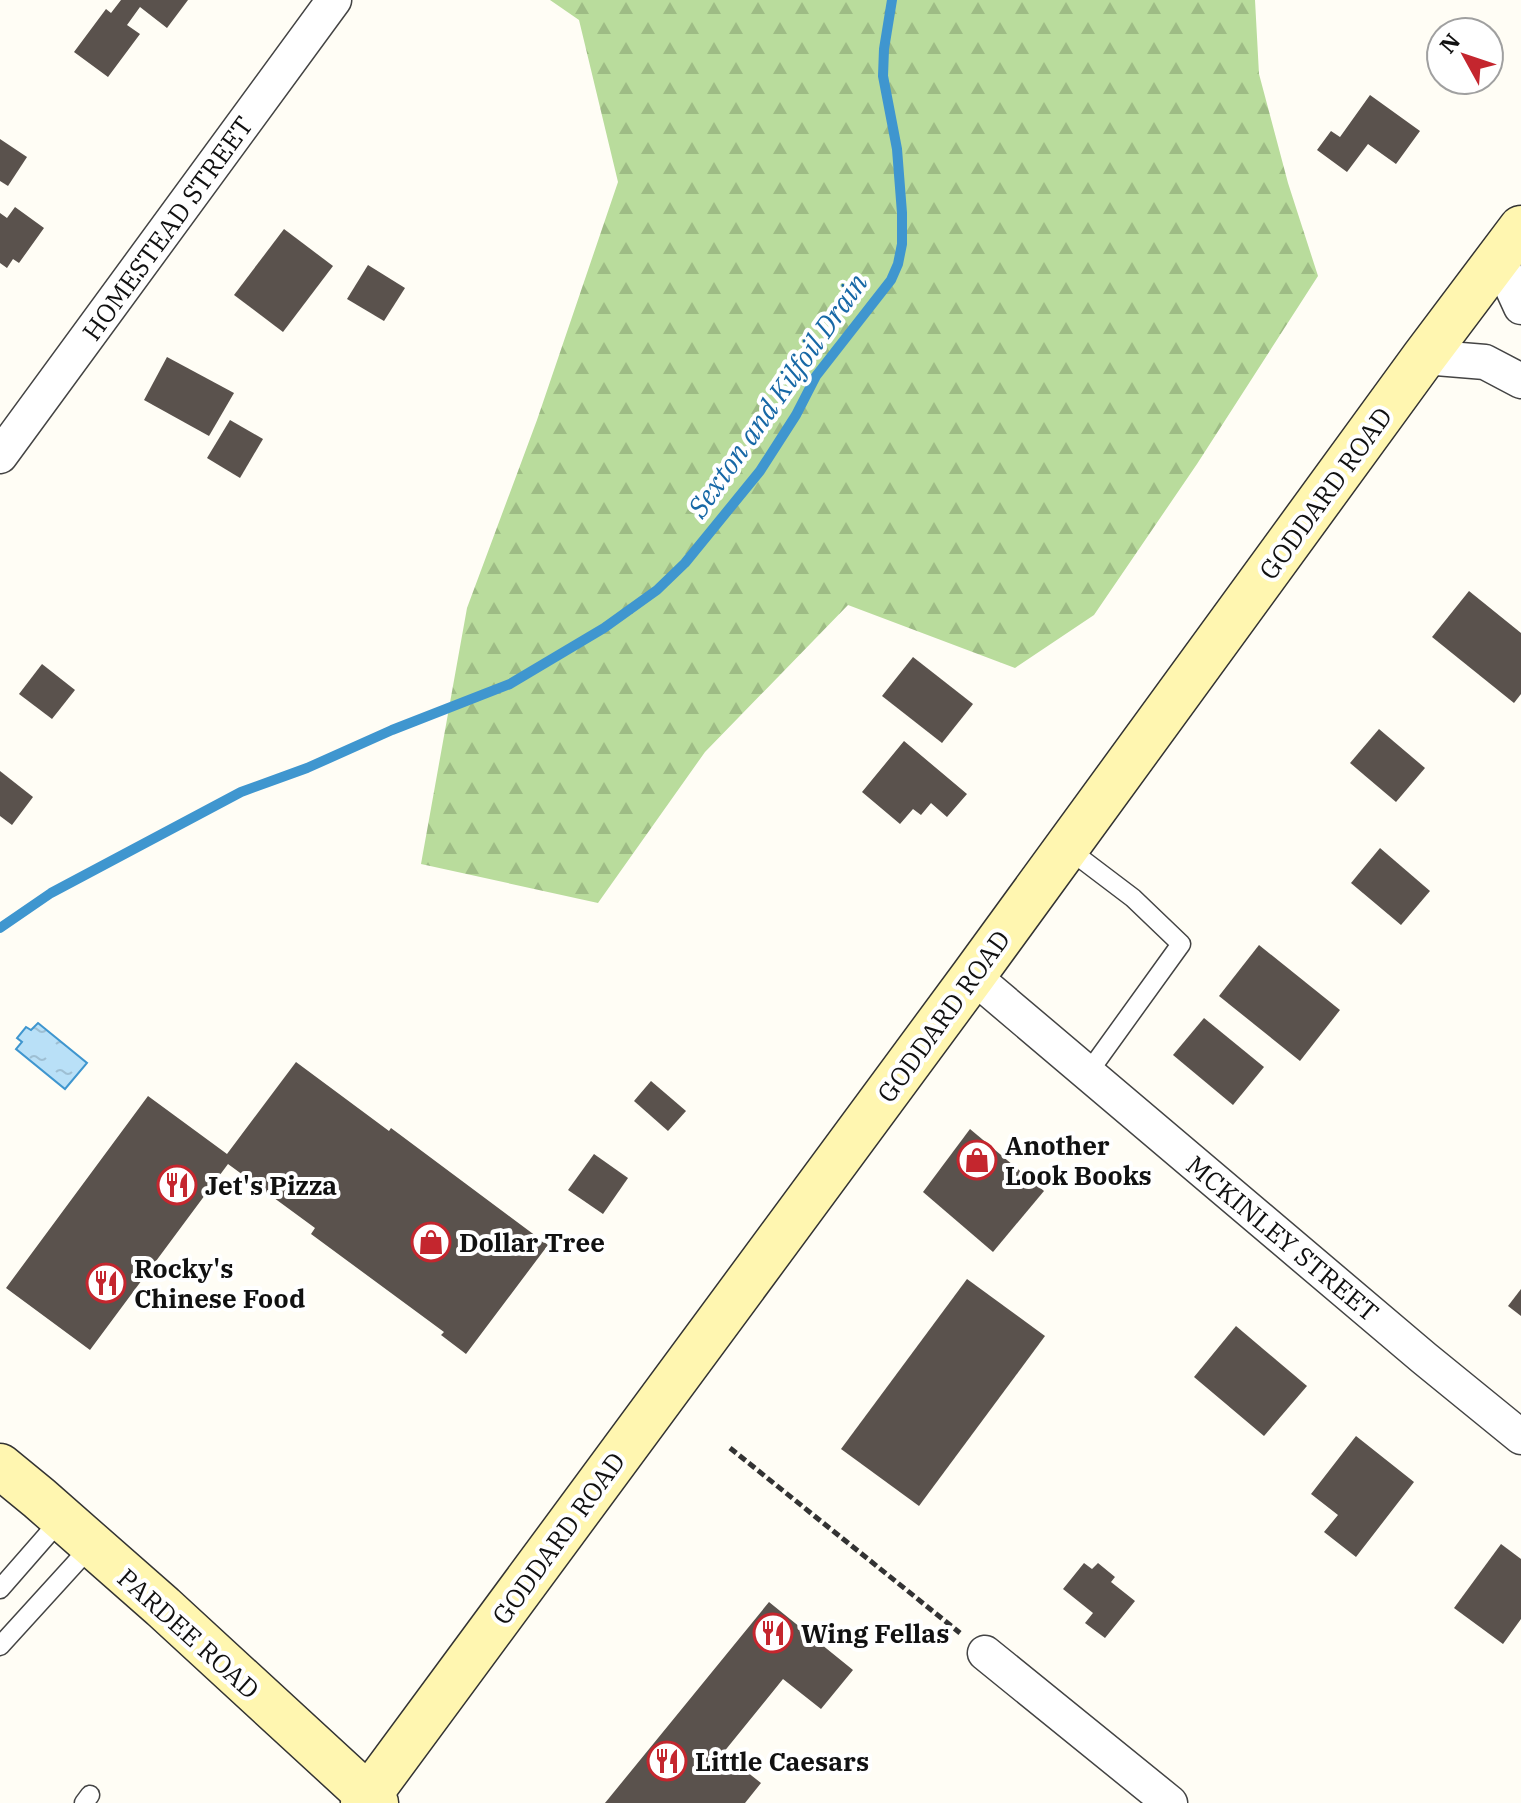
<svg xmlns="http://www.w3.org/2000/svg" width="1521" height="1803" viewBox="0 0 1521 1803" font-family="'IBM Plex Serif',serif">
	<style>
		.forest { fill: url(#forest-firs) }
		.water { fill: url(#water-ripples); stroke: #3f96cf; stroke-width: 2 }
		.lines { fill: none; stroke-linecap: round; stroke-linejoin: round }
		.stream { stroke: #3f96cf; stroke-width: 10 }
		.building { fill: #5a524d }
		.lane-casing { stroke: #444; stroke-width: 21 }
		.street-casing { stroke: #444; stroke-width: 37 }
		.secondary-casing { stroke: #333; stroke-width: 47 }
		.path { stroke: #333; stroke-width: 5; stroke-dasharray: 8 4; stroke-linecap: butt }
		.lane { stroke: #fff; stroke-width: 18 }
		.street { stroke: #fff; stroke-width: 34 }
		.secondary { stroke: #fff6b0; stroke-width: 44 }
		.labels { text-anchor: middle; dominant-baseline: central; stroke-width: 8; stroke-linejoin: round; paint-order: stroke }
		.street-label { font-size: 26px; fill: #111; stroke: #fff }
		.poi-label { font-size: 26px; font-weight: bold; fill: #111; stroke: #fff; text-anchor: start }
		.water-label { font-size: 28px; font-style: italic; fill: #1768a6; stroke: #fff }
	</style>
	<defs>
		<pattern id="forest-firs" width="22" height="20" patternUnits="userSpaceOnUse" patternTransform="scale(2)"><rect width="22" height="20" fill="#b9dc9c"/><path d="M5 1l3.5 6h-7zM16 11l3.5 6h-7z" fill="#9ebc85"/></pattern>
		<pattern id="water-ripples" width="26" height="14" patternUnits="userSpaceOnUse" patternTransform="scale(2)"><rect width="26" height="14" fill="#b9e0f7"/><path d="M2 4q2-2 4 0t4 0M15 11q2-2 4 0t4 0" fill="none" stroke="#9ebfd3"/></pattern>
	</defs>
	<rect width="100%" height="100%" fill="#fffdf5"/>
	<polygon class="forest" points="550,0 1255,0 1259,74 1288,183 1318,276 1197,464 1094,615 1015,668 848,605 705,752 598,903 421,864 467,608 537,420 618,182 579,20"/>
	<polygon class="water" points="38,1023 87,1063 65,1089 16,1049 22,1042 17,1038 26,1027 31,1030"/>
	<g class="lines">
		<polyline class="stream" points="0,928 51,893 241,792 307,768 392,730 510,684 604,628 657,590 685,563 760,471 796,415 816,376 891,280 898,264 902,244 902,213 897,149 883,76 884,49 892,0"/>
	</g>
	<g class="building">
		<polygon points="121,0 188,0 167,28 140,7 127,25 140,34 108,77 74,52 106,9 111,13"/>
		<polygon points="1370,95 1420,131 1396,164 1368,144 1347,172 1317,150 1331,131 1340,137"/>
		<polygon points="0,139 27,157 8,186 0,181"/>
		<polygon points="15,207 44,228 19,263 13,259 7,268 0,263 0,213 7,218"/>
		<polygon points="284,229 333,266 283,332 234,295"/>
		<polygon points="368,265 405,288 384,321 347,299"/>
		<polygon points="167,357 234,393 209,436 144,400"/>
		<polygon points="230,420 263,439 240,478 207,458"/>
		<polygon points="1469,591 1521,633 1521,694 1514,703 1432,637"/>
		<polygon points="913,657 973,704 942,743 882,696"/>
		<polygon points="42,664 75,690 52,719 19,694"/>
		<polygon points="1379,729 1425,768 1396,802 1350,763"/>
		<polygon points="904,741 967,794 947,817 931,803 921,815 913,809 900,824 862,792"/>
		<polygon points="0,771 33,797 12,825 0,816"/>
		<polygon points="1380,848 1430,891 1401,925 1351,883"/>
		<polygon points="1259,945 1340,1010 1300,1061 1219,996"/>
		<polygon points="1204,1018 1264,1067 1233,1105 1173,1055"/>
		<polygon points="296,1062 389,1131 391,1128 548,1245 466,1354 441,1335 444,1332 311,1234 315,1228 228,1164 90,1350 6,1288 148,1096 227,1154"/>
		<polygon points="651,1081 686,1111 668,1131 634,1101"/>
		<polygon points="970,1129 1044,1191 993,1252 923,1192"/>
		<polygon points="594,1154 628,1178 603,1214 568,1190"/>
		<polygon points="967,1279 1045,1336 919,1506 841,1449"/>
		<polygon points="1521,1289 1521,1316 1508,1306"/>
		<polygon points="1236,1326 1307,1386 1264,1436 1194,1377"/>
		<polygon points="1356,1436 1414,1482 1356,1557 1324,1532 1338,1515 1311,1494"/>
		<polygon points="1501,1544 1521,1559 1521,1619 1503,1644 1454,1608"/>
		<polygon points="1084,1563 1092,1569 1098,1563 1115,1577 1111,1582 1135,1601 1105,1638 1085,1623 1093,1613 1063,1589"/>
		<polygon points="769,1602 853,1670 821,1709 783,1679 723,1753 761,1783 745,1803 605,1803"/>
	</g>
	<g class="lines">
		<defs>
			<g id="lane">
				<polyline points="1067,848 1133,898 1181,944 1088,1073"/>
				<polyline points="0,1589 62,1518"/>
				<polyline points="0,1646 92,1545"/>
				<polyline points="84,1803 90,1795"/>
			</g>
			<g id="street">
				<polyline points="1499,259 1521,307"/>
				<polyline points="1424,357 1485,362 1521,381"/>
				<polyline points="0,456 334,0"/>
				<polyline points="973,976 1424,1358 1521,1437"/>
				<polyline points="985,1653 1170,1803"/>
			</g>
			<g id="secondary">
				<polyline points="0,1466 39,1498 163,1607 376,1803"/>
				<polyline points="363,1803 973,976 1424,357 1521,228"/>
			</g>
		</defs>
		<use href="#lane" class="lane-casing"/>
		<use href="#street" class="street-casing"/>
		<use href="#secondary" class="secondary-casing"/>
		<polyline class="path" points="730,1448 960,1633"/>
		<use href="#lane" class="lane"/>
		<use href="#street" class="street"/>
		<use href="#secondary" class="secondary"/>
	</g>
	<defs>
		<symbol id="shop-ring" viewBox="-11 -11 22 22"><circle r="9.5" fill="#fff" stroke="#c4262e" stroke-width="1.5"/><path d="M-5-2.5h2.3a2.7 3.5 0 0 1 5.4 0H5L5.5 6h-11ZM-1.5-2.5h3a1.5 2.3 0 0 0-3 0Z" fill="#c4262e"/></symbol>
		<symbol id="restaurant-ring" viewBox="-11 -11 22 22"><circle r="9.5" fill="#fff" stroke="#c4262e" stroke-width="1.5"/><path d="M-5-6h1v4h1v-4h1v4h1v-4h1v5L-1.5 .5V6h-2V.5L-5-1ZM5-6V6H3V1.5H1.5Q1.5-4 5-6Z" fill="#c4262e"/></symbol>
	</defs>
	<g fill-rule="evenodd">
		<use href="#shop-ring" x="955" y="1138" width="44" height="44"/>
		<use href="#restaurant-ring" x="155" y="1163" width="44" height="44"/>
		<use href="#shop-ring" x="409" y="1220" width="44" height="44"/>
		<use href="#restaurant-ring" x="84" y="1261" width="44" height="44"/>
		<use href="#restaurant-ring" x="751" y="1611" width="44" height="44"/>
		<use href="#restaurant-ring" x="645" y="1739" width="44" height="44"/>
	</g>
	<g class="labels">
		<g class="street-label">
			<text transform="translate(167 228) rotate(-54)">HOMESTEAD STREET</text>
			<text transform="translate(1325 493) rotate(-54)">GODDARD ROAD</text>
			<text transform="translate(943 1016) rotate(-54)">GODDARD ROAD</text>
			<text transform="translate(1283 1238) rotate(40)">MCKINLEY STREET</text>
			<text transform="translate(558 1538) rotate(-54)">GODDARD ROAD</text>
			<text transform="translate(189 1633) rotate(42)">PARDEE ROAD</text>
		</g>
		<g class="poi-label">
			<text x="1005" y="1145">Another<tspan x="1005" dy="30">Look Books</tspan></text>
			<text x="205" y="1185">Jet's Pizza</text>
			<text x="459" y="1242">Dollar Tree</text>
			<text x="134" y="1268">Rocky's<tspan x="134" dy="30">Chinese Food</tspan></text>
			<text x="801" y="1633">Wing Fellas</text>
			<text x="695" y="1761">Little Caesars</text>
		</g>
		<g class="water-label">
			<text transform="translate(777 395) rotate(-55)">Sexton and Kilfoil Drain</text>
		</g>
	</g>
	<g transform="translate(1465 56) rotate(310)"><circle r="38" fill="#ffffff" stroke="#a0a0a0" stroke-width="2"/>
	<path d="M0-6L14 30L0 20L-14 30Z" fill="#c4262e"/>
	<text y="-12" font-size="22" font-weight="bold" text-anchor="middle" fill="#111111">N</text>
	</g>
</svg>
